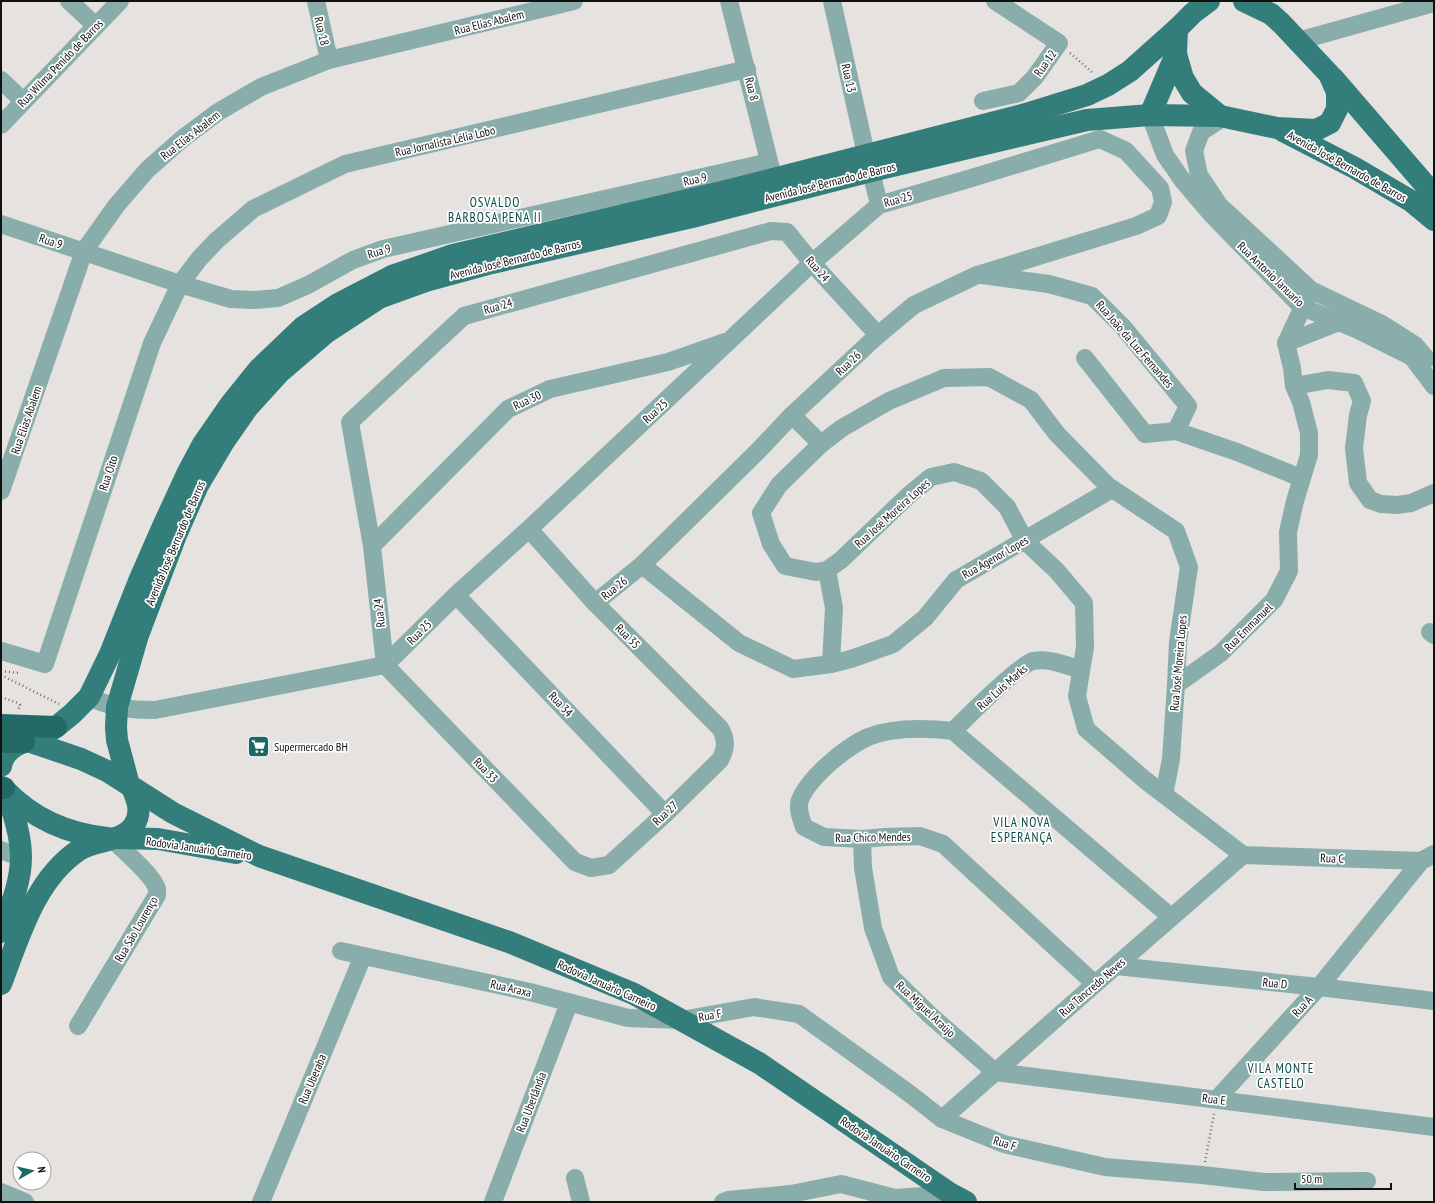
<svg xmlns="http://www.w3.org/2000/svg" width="1435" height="1203" viewBox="0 0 1435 1203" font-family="'PT Sans Narrow',sans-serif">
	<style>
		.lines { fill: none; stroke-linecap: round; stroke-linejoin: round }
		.path { stroke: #737170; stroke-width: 2.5; stroke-dasharray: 1 3; stroke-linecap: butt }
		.minor { stroke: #89adaa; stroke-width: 18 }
		.major { stroke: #337e7a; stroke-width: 22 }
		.highway { stroke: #236a67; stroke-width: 22 }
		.labels { text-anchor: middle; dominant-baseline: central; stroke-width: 3.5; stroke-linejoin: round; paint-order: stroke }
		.street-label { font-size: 12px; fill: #121110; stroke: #fff }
		.poi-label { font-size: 12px; fill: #121110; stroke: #fff; text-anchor: start }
		.neighbourhood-label { font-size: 13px; letter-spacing: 1px; fill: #084947; stroke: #fff }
	</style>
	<rect width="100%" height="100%" fill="#e6e2e0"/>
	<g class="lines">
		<g class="path">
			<polyline points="1070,53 1093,73"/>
			<polyline points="1,671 19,673"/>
			<polyline points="1,675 59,704"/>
			<polyline points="1,697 18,703 20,705 19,708 17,709"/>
			<polyline points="1205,1162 1214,1114"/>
		</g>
		<g class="minor">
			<polyline points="69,1 96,26"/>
			<polyline points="316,1 329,60"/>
			<polyline points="729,1 772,173"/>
			<polyline points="832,1 866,154"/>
			<polyline points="1298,41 1434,3"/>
			<polyline points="1,80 23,101"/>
			<polyline points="983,101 1019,93 1035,77 1059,43 995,1"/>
			<polyline points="1150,115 1165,155 1183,181 1212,215 1302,307 1358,330 1412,357 1434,386"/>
			<polyline points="1224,117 1201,132 1194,151 1199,175 1219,205 1311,290 1382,324 1415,345 1427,359"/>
			<polyline points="1,125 120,1"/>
			<polyline points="871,171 879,205"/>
			<polyline points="1,224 180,284 231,299 254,300 278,298 308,285 353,260 383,249 769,162"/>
			<polyline points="982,275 1049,284 1092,296 1123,327 1188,406 1176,431"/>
			<polyline points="1286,343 1308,296"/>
			<polyline points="1286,343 1339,322"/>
			<polyline points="1085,358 1145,434 1176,431 1237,452 1301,478"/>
			<polyline points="1294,386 1328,380 1354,383 1362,401 1358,415 1354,448 1358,483 1370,500 1381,504 1397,505 1411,503 1434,493"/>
			<polyline points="792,415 821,444"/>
			<polyline points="1,491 84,251 116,206 147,170 182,139 218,112 261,87 329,60 574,1"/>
			<path d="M529 529 595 603 720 728C727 740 726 749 720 760L665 814 609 865 591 868 575 862 385 665 372 546 350 422 464 316 771 231 787 232 812 263 878 335"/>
			<polyline points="372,546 508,409 550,389 668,362 725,342"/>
			<polyline points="642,565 739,643 793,669 831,664 851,659 893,644 925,618 956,580 1112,489"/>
			<polyline points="827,570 834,608 831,664"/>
			<polyline points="456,595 665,814"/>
			<polyline points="1430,632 1434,635"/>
			<polyline points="1,651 45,664 152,343 180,284 199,259 216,241 253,209 345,164 747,69"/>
			<polyline points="1176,685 1221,653 1274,600 1289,571 1288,532 1295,501 1309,455 1309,433 1301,402 1294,386 1292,368 1286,343"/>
			<path d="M89 697C113 708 130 710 155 710L385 665 456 595 529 529 812 263 879 205 965 180 1100 139 1126 151 1160 188 1163 202 1158 216 1136 226 977 275 914 305 878 335 792 415 758 451 642 565 595 603"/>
			<path d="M953 731C966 718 1020 664 1033 661 1049 658 1066 665 1081 670"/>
			<polyline points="1164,795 1171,759 1176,685 1178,642 1189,567 1176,531 1108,486 1057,434 1031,400 989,377 944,378 889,401 842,428 821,444 779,485 761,513 771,544 785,566 816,572 827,570 841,560 909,495 931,477 954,472 981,481 1007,507 1025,541 1057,571 1084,603 1085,647 1077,696 1086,729 1145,780 1243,855"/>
			<polyline points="862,839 863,868 873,928 891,977 930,1015 995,1072 1434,1127"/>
			<polyline points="1,850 21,858"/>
			<polyline points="1243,855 1421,861"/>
			<polyline points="341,951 530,992 628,1018 681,1020 754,1007 799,1014 910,1094 942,1119 1004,1144 1105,1167 1202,1175 1264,1182 1367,1181"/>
			<polyline points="1116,966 1319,987 1434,1001"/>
			<path d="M1095 984 943 844 920 836 886 837 862 839 824 837 804 827C801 819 797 808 800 800 809 777 846 747 868 737 893 727 927 728 953 731L1171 917"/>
			<path d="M78 1026 157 895C157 893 157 891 157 889 154 876 122 849 112 839"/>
			<polyline points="1217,1099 1319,987 1421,861 1434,854"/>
			<polyline points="942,1119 1095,984 1243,855"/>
			<polyline points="575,1178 581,1202"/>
			<polyline points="1,1192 25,1202"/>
			<polyline points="261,1202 363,956"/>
			<polyline points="493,1202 569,1003"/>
			<polyline points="723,1202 728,1200 791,1194 841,1184 895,1198 951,1194"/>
		</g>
		<g class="major">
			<polyline points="1177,29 1176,54 1183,78 1192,93 1220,116 1277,128 1316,130 1330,123 1337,109 1337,92 1329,74 1282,24 1271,14 1244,1"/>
			<polyline points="1333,78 1434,195"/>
			<polyline points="1150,115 1176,54"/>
			<polyline points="1283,131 1355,168 1411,201 1434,220"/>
			<polyline points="28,741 41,736 56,727 72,714 89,697 110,654 139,581 164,524 187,474 203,444 230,405 259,369 303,327 338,304 392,276 453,255 726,191 1026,114 1087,95 1108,85 1130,71 1177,29 1193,13 1209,1"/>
			<path d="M1 766C3 753 15 744 28 741L81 759 107 771 173 813 259 856 509 942 634 994 759 1063 951 1194 966 1202"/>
			<polyline points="129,785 117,740 116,727 117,707 138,635 176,535 198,485 223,443 248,407 279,373 327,332 379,298 426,281 492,263 692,217 871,171 1087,120 1150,115 1220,116"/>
			<path d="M5 790C32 818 68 834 107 838"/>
			<polyline points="115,838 158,839 236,853"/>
			<path d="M1 932C10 908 21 883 21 857 21 835 13 812 6 791"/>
			<path d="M1 984C19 937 35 879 79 850 94 840 124 842 134 825 142 813 138 801 132 788"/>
		</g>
		<g class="highway">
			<polyline points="1,725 56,727"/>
			<polyline points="1,742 24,742"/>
			<polyline points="1,787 4,788"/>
		</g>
	</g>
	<defs>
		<symbol id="supermarket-square" viewBox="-11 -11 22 22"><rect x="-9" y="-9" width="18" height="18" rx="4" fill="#1b6865" stroke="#fff"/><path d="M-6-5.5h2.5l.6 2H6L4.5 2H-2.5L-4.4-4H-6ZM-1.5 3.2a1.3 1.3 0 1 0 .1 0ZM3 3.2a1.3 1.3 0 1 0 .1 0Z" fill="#fff"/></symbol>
	</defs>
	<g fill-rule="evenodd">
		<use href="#supermarket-square" x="246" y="734" width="25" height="25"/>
	</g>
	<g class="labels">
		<g class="street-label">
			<text transform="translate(489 22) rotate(-14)">Rua Elias Abalem</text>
			<text transform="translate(322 31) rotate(77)">Rua 18</text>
			<text transform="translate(60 63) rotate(-46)">Rua Wilma Penido de Barros</text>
			<text transform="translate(1045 63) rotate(-55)">Rua 12</text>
			<text transform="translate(849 78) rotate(77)">Rua 13</text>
			<text transform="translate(752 89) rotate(76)">Rua 8</text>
			<text transform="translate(190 135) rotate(-38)">Rua Elias Abalem</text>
			<text transform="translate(445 141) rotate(-13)">Rua Jornalista Lélia Lobo</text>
			<text transform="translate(1347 166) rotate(29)">Avenida José Bernardo de Barros</text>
			<text transform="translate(695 179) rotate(-13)">Rua 9</text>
			<text transform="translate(830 182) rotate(-14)">Avenida José Bernardo de Barros</text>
			<text transform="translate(898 199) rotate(-16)">Rua 25</text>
			<text transform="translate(51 241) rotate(18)">Rua 9</text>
			<text transform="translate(379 251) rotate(-17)">Rua 9</text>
			<text transform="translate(515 259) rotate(-14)">Avenida José Bernardo de Barros</text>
			<text transform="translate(818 269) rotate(49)">Rua 24</text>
			<text transform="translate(1271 274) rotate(44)">Rua Antonio Januario</text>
			<text transform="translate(498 306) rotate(-16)">Rua 24</text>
			<text transform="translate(1135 344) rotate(49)">Rua João da Luz Fernandes</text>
			<text transform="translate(848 363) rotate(-43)">Rua 26</text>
			<text transform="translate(527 400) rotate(-25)">Rua 30</text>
			<text transform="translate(655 411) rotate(-43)">Rua 25</text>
			<text transform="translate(26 420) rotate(-71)">Rua Elias Abalem</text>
			<text transform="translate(108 473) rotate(-72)">Rua Oito</text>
			<text transform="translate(892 513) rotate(-42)">Rua José Moreira Lopes</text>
			<text transform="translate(175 543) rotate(-67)">Avenida José Bernardo de Barros</text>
			<text transform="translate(995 557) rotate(-30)">Rua Agenor Lopes</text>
			<text transform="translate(614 588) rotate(-39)">Rua 26</text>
			<text transform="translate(379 613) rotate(-96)">Rua 24</text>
			<text transform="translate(1248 627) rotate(-45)">Rua Emmanuel</text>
			<text transform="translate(419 632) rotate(-45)">Rua 25</text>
			<text transform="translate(628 636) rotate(45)">Rua 35</text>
			<text transform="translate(1178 663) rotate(-85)">Rua José Moreira Lopes</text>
			<text transform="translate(1002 687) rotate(-41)">Rua Luís Marks</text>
			<text transform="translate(561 704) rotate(46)">Rua 34</text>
			<text transform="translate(486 770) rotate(46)">Rua 33</text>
			<text transform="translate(665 813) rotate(-43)">Rua 27</text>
			<text transform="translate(873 837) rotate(-1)">Rua Chico Mendes</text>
			<text transform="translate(199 848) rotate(8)">Rodovia Januário Carneiro</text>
			<text transform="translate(1332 858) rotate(2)">Rua C</text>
			<text transform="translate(136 929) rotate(-60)">Rua São Lourenço</text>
			<text transform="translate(1275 983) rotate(6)">Rua D</text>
			<text transform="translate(607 985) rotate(24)">Rodovia Januário Carneiro</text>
			<text transform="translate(1092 987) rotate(-41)">Rua Tancredo Neves</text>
			<text transform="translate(511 988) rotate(13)">Rua Araxa</text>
			<text transform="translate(1302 1006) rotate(-48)">Rua A</text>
			<text transform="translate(926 1009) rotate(43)">Rua Miguel Araújo</text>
			<text transform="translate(710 1015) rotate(-10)">Rua F</text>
			<text transform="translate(312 1079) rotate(-67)">Rua Uberaba</text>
			<text transform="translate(1214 1099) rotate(7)">Rua E</text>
			<text transform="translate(531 1102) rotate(-69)">Rua Uberlândia</text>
			<text transform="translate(1005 1143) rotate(17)">Rua F</text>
			<text transform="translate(886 1149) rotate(34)">Rodovia Januário Carneiro</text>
		</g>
		<g class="poi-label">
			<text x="274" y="746">Supermercado BH</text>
		</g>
		<g class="neighbourhood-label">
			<text x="495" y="202">OSVALDO<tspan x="495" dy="15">BARBOSA PENA II</tspan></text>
			<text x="1022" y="822">VILA NOVA<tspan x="1022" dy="15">ESPERANÇA</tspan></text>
			<text x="1281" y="1068">VILA MONTE<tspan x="1281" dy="15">CASTELO</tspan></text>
		</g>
	</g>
	<rect width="1435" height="1203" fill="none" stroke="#121110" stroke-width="4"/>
	<g transform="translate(32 1171) rotate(82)"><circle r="19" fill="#ffffff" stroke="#a0a09f"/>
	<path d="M0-3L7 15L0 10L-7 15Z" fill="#1b6865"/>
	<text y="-6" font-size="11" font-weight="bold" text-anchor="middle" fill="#121110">N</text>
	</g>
	<path d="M1295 1183v6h96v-6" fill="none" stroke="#121110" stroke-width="2"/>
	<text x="1301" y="1183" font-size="12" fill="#121110" stroke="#ffffff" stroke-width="3" paint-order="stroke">50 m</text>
</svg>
